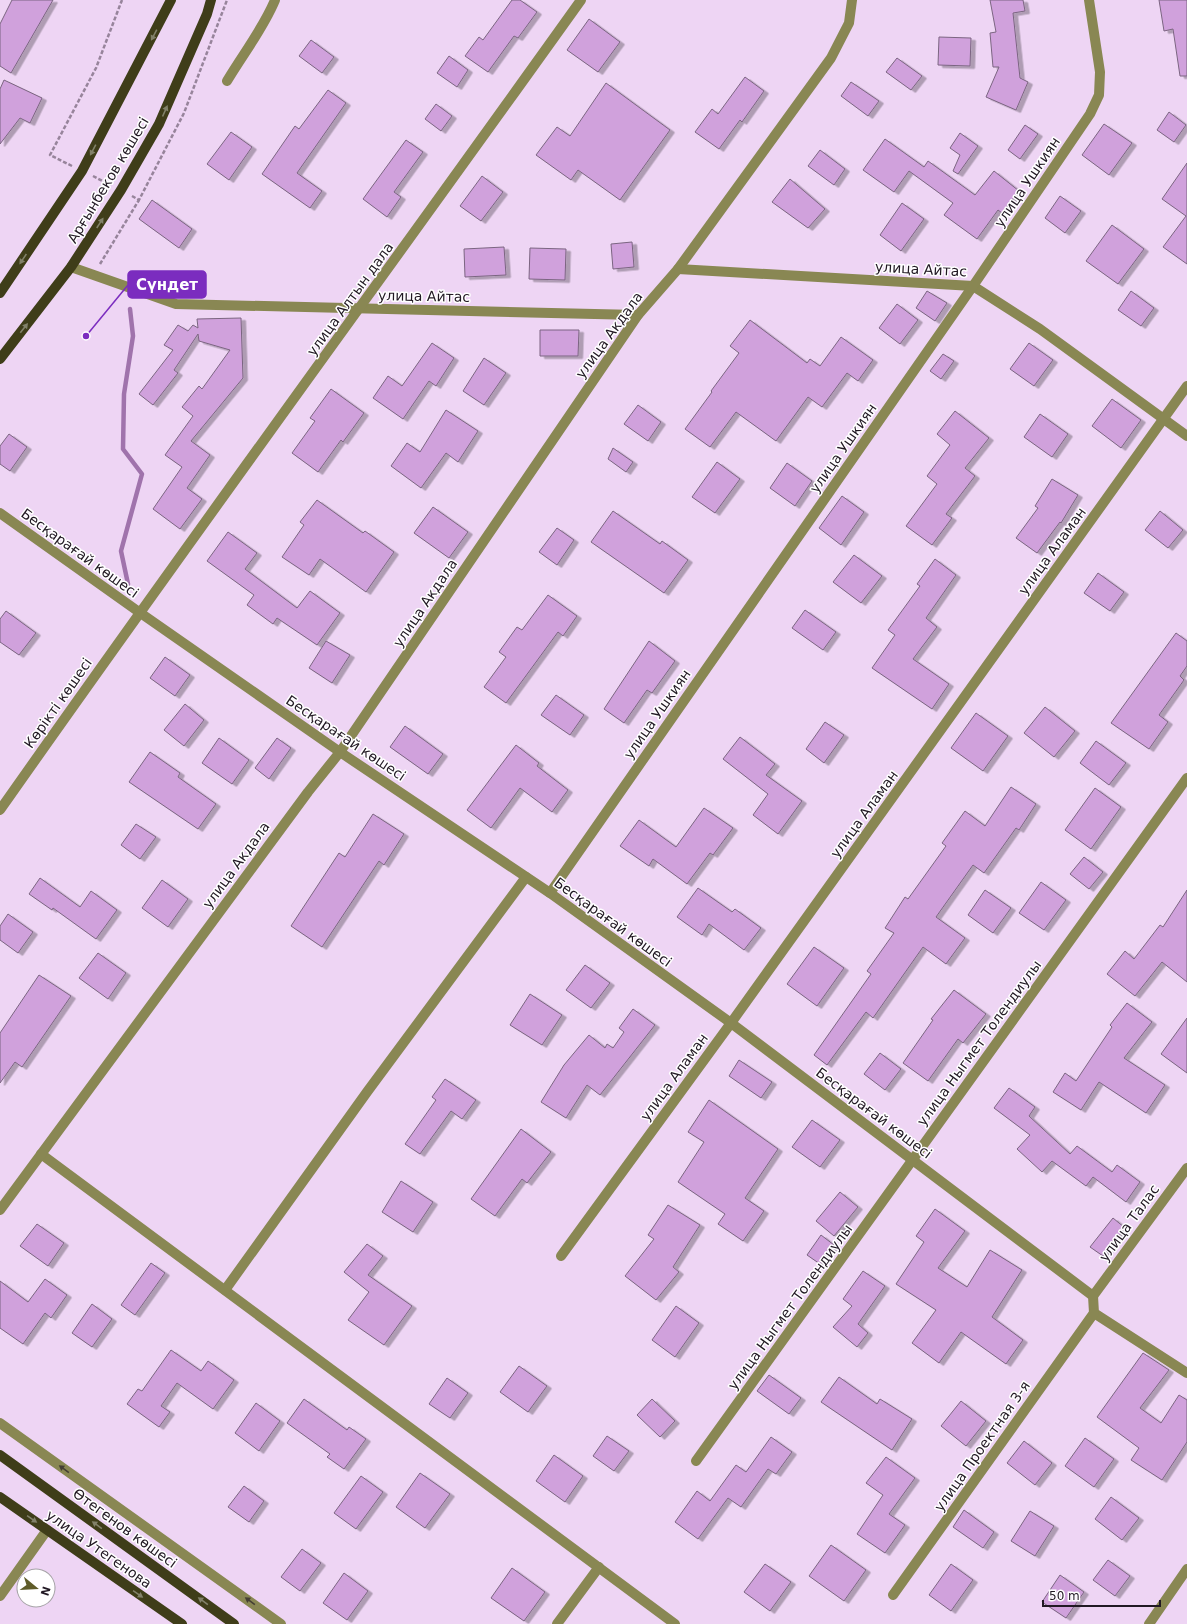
<svg xmlns="http://www.w3.org/2000/svg" width="1187" height="1624" viewBox="0 0 1187 1624" font-family="'DejaVu Sans',sans-serif">
	<style>
		.lines { fill: none; stroke-linecap: round; stroke-linejoin: round }
		.stream { stroke: #a073ac; stroke-width: 4.5 }
		.building { fill: #d0a1dc; stroke: #7b6581; filter: url(#shadow) }
		.path { stroke: #97849b; stroke-width: 2.5; stroke-dasharray: 4 2; stroke-linecap: butt }
		.minor { stroke: #898753; stroke-width: 10 }
		.major { stroke: #3f3d19; stroke-width: 10 }
		.oneway { fill: #82816a }
		.oneway2 { fill: #453f34 }
		.labels { text-anchor: middle; dominant-baseline: central; stroke-width: 3; stroke-linejoin: round; paint-order: stroke }
		.street-label { font-size: 14px; fill: #211823; stroke: #fff }
		.leader { fill: none; stroke: #7b2cbf; stroke-width: 1.5 }
		.callout-dot { fill: #7b2cbf; stroke: #fff; stroke-width: 1.5 }
		.callout { fill: #7b2cbf; stroke: #7b2cbf; stroke-width: 1.5 }
		.callout-label { font-size: 15px; text-anchor: middle; font-weight: bold; fill: #fff }
	</style>
	<defs>
		<filter id="shadow"><feDropShadow dx="4.5" dy="2.5" stdDeviation="0" flood-color="#0004"/></filter>
	</defs>
	<rect width="100%" height="100%" fill="#eed5f4"/>
	<g class="lines">
		<polyline class="stream" points="128,584 121,551 142,474 123,449 124,394 133,336 130,309"/>
	</g>
	<g class="building">
		<polygon points="12,0 53,0 11,73 0,66 0,24"/>
		<polygon points="512,0 520,0 537,12 518,38 514,36 488,72 465,56 479,37 483,40"/>
		<polygon points="990,0 1023,0 1025,11 1013,13 1020,78 1028,82 1016,110 986,97 999,67 993,67 990,33 996,32"/>
		<polygon points="1159,0 1187,0 1187,76 1180,76 1173,29 1164,31"/>
		<polygon points="589,19 620,42 598,72 567,50"/>
		<polygon points="939,37 971,38 970,66 938,65"/>
		<polygon points="311,40 334,57 322,73 299,56"/>
		<polygon points="449,56 468,70 457,87 437,73"/>
		<polygon points="897,58 922,76 911,90 886,72"/>
		<polygon points="745,77 764,91 742,122 740,120 719,149 695,132 712,109 718,114"/>
		<polygon points="4,80 42,98 30,123 20,118 0,144 0,89"/>
		<polygon points="851,82 879,101 868,116 841,96"/>
		<polygon points="606,83 670,130 620,200 578,170 571,180 536,155 557,127 570,136"/>
		<polygon points="328,90 346,103 297,173 322,191 310,208 262,174 295,126 299,129"/>
		<polygon points="436,104 452,116 441,131 425,119"/>
		<polygon points="1169,112 1186,125 1174,142 1157,130"/>
		<polygon points="1104,124 1132,143 1109,175 1082,155"/>
		<polygon points="1025,125 1038,134 1020,159 1008,150"/>
		<polygon points="231,132 252,147 229,180 207,164"/>
		<polygon points="960,133 978,146 958,174 953,171 960,155 950,148"/>
		<polygon points="885,139 924,167 928,161 975,195 994,171 1019,191 1002,213 998,210 977,239 944,215 953,203 909,171 894,192 863,170"/>
		<polygon points="406,140 423,152 394,192 401,197 387,217 363,199"/>
		<polygon points="820,150 845,169 834,185 808,166"/>
		<polygon points="1187,163 1187,264 1163,247 1186,216 1162,199"/>
		<polygon points="482,176 503,192 481,221 460,206"/>
		<polygon points="790,179 825,209 808,228 772,202"/>
		<polygon points="1060,196 1081,211 1065,233 1045,218"/>
		<polygon points="152,200 192,229 179,248 139,219"/>
		<polygon points="902,203 924,219 901,251 880,235"/>
		<polygon points="1112,225 1144,249 1118,284 1086,261"/>
		<polygon points="632,242 634,267 613,269 611,244"/>
		<polygon points="504,247 506,275 465,277 464,249"/>
		<polygon points="530,248 566,249 565,280 529,279"/>
		<polygon points="927,291 947,303 935,321 916,308"/>
		<polygon points="1131,291 1154,308 1141,326 1118,310"/>
		<polygon points="897,304 918,320 900,344 879,328"/>
		<polygon points="241,318 243,378 191,441 210,455 187,488 202,499 180,529 153,509 182,467 165,455 193,416 182,407 199,386 202,389 230,350 199,341 198,334 174,370 178,373 153,405 139,394 173,350 164,345 178,325 188,331 193,325 198,328 197,319"/>
		<polygon points="750,320 807,363 810,359 820,366 841,337 873,360 858,381 847,373 822,407 808,397 776,441 736,412 710,447 685,429 712,392 711,391 739,353 730,346"/>
		<polygon points="540,330 579,330 578,356 540,356"/>
		<polygon points="432,343 454,358 436,386 429,381 403,419 373,398 388,376 402,386"/>
		<polygon points="1029,343 1053,360 1034,386 1010,369"/>
		<polygon points="943,354 954,361 941,379 930,371"/>
		<polygon points="484,358 506,373 484,405 463,391"/>
		<polygon points="331,389 364,413 343,442 341,440 318,472 292,453 315,421 310,418"/>
		<polygon points="1112,399 1141,420 1121,448 1092,426"/>
		<polygon points="638,405 661,422 648,441 624,424"/>
		<polygon points="446,410 478,431 458,462 446,453 421,488 391,466 407,443 420,452"/>
		<polygon points="955,411 989,438 965,468 975,476 946,514 952,518 932,545 906,526 937,484 927,476 950,445 937,434"/>
		<polygon points="1040,414 1068,434 1052,457 1024,437"/>
		<polygon points="9,434 27,447 10,471 0,464 0,446"/>
		<polygon points="613,448 633,462 626,472 608,459"/>
		<polygon points="717,462 740,479 715,513 692,497"/>
		<polygon points="787,463 812,481 795,506 770,488"/>
		<polygon points="1052,479 1078,495 1061,523 1060,522 1037,553 1016,538 1038,508 1035,506"/>
		<polygon points="842,496 864,512 841,545 819,528"/>
		<polygon points="317,500 363,533 365,531 394,552 366,592 320,559 309,575 282,557 304,525 300,522"/>
		<polygon points="433,507 468,532 449,558 414,533"/>
		<polygon points="613,511 660,544 662,541 688,560 664,593 591,542"/>
		<polygon points="1160,511 1183,530 1168,548 1145,530"/>
		<polygon points="557,528 574,540 557,565 539,552"/>
		<polygon points="228,532 257,553 245,569 297,608 310,591 340,613 317,645 277,618 273,624 247,605 254,595 207,561"/>
		<polygon points="854,555 882,576 861,603 833,582"/>
		<polygon points="935,559 956,575 926,618 937,627 913,659 949,684 932,709 872,668 895,635 888,630 920,586 917,584"/>
		<polygon points="1098,573 1124,592 1110,611 1084,593"/>
		<polygon points="548,595 577,616 563,636 558,632 506,703 484,687 506,657 499,652 517,627 522,630"/>
		<polygon points="805,610 836,632 823,650 792,628"/>
		<polygon points="6,611 36,633 19,655 0,642 0,619"/>
		<polygon points="1176,633 1187,641 1187,666 1180,676 1184,680 1159,715 1168,722 1149,749 1111,723"/>
		<polygon points="326,641 350,655 332,683 309,668"/>
		<polygon points="649,641 675,661 652,693 647,690 624,723 604,709"/>
		<polygon points="165,657 190,675 175,696 150,678"/>
		<polygon points="556,695 584,715 570,735 541,715"/>
		<polygon points="185,704 204,720 184,746 164,730"/>
		<polygon points="1045,707 1075,731 1054,757 1024,733"/>
		<polygon points="976,713 1008,736 983,771 951,748"/>
		<polygon points="825,722 844,735 824,763 806,749"/>
		<polygon points="405,726 443,754 428,774 390,747"/>
		<polygon points="740,737 775,764 766,775 802,801 778,834 753,815 768,794 723,759"/>
		<polygon points="219,738 249,760 232,784 202,763"/>
		<polygon points="277,738 291,748 269,779 255,768"/>
		<polygon points="1096,741 1126,763 1109,785 1080,763"/>
		<polygon points="516,745 539,763 537,766 568,790 552,812 520,788 491,828 467,810"/>
		<polygon points="150,752 180,773 178,777 216,804 198,829 129,782"/>
		<polygon points="1011,787 1036,804 1019,830 1016,828 984,873 973,865 936,917 965,938 946,964 923,947 873,1018 866,1012 827,1065 814,1055 871,974 867,971 894,933 885,928 905,897 908,899 946,846 942,843 965,811 985,826"/>
		<polygon points="1095,788 1121,807 1091,849 1065,830"/>
		<polygon points="704,808 733,828 713,855 710,853 687,884 653,859 649,866 620,846 639,820 676,847"/>
		<polygon points="373,814 404,834 384,865 379,861 322,947 291,926 339,853 345,857"/>
		<polygon points="136,824 156,837 140,859 121,845"/>
		<polygon points="1084,857 1103,872 1089,889 1070,874"/>
		<polygon points="40,878 80,907 91,891 117,910 96,939 53,908 52,910 29,894"/>
		<polygon points="162,880 188,899 168,927 142,908"/>
		<polygon points="1041,882 1066,900 1044,930 1019,913"/>
		<polygon points="698,888 732,912 735,909 761,928 744,950 709,924 702,935 677,917"/>
		<polygon points="985,890 1011,908 993,933 968,915"/>
		<polygon points="1187,890 1187,982 1162,962 1135,996 1107,974 1125,951 1134,959 1160,925 1163,927"/>
		<polygon points="8,914 33,932 18,953 0,940 0,926"/>
		<polygon points="814,947 844,968 817,1006 787,984"/>
		<polygon points="98,953 126,973 108,999 79,978"/>
		<polygon points="585,965 610,983 591,1008 566,990"/>
		<polygon points="39,975 71,996 22,1067 15,1062 0,1083 0,1033"/>
		<polygon points="954,990 986,1014 963,1043 958,1039 928,1081 903,1063 933,1020 931,1019"/>
		<polygon points="530,994 562,1015 542,1045 510,1025"/>
		<polygon points="1127,1003 1152,1022 1124,1058 1165,1085 1146,1113 1099,1082 1081,1110 1053,1092 1065,1073 1076,1081 1112,1027 1110,1025"/>
		<polygon points="633,1009 655,1025 600,1095 587,1085 566,1118 541,1102 564,1065 589,1035 605,1048 607,1044 613,1048 624,1032 619,1028"/>
		<polygon points="1187,1018 1187,1073 1161,1054"/>
		<polygon points="880,1053 901,1069 885,1090 864,1074"/>
		<polygon points="739,1060 772,1082 761,1098 729,1076"/>
		<polygon points="445,1079 476,1100 462,1119 451,1111 420,1154 405,1144 436,1100 432,1097"/>
		<polygon points="1009,1088 1035,1107 1029,1116 1070,1154 1077,1146 1112,1172 1117,1165 1140,1182 1126,1202 1093,1177 1086,1186 1052,1161 1042,1172 1017,1149 1030,1135 994,1108"/>
		<polygon points="709,1100 778,1149 745,1198 764,1211 743,1241 718,1224 725,1214 678,1182 704,1142 688,1132"/>
		<polygon points="812,1120 840,1140 820,1167 792,1147"/>
		<polygon points="521,1129 551,1152 527,1183 522,1179 495,1216 471,1199"/>
		<polygon points="401,1181 433,1202 413,1232 382,1212"/>
		<polygon points="840,1192 858,1207 834,1236 816,1221"/>
		<polygon points="668,1205 700,1225 673,1267 679,1272 656,1300 625,1276 654,1239 648,1235"/>
		<polygon points="935,1209 965,1231 938,1268 967,1287 990,1250 1022,1270 992,1317 1023,1340 1006,1364 961,1332 939,1363 912,1343 936,1310 896,1284 924,1242 916,1236"/>
		<polygon points="1113,1218 1125,1228 1103,1256 1090,1247"/>
		<polygon points="37,1224 64,1243 48,1266 20,1246"/>
		<polygon points="821,1235 834,1245 820,1264 807,1255"/>
		<polygon points="367,1244 383,1256 368,1275 412,1306 384,1345 348,1320 369,1292 344,1272"/>
		<polygon points="151,1263 165,1273 135,1315 121,1305"/>
		<polygon points="863,1271 885,1286 858,1324 868,1333 857,1347 833,1327 852,1306 843,1299"/>
		<polygon points="45,1279 67,1295 51,1318 45,1313 23,1344 0,1328 0,1281 28,1302"/>
		<polygon points="92,1304 112,1319 92,1347 72,1333"/>
		<polygon points="676,1306 699,1323 675,1357 652,1340"/>
		<polygon points="171,1350 201,1371 208,1361 234,1380 213,1409 177,1383 161,1406 170,1412 159,1427 127,1404 138,1389 142,1391"/>
		<polygon points="1143,1353 1169,1370 1140,1408 1161,1423 1179,1395 1187,1400 1187,1442 1162,1480 1131,1460 1139,1448 1097,1417"/>
		<polygon points="519,1366 547,1386 528,1412 500,1392"/>
		<polygon points="769,1375 801,1398 789,1414 757,1391"/>
		<polygon points="839,1377 877,1404 880,1399 912,1419 892,1450 821,1402"/>
		<polygon points="447,1378 468,1393 450,1418 429,1404"/>
		<polygon points="304,1399 347,1430 349,1427 366,1439 344,1469 327,1457 330,1454 287,1423"/>
		<polygon points="652,1399 675,1421 660,1437 637,1415"/>
		<polygon points="961,1401 986,1421 966,1446 941,1426"/>
		<polygon points="256,1403 280,1421 259,1451 235,1433"/>
		<polygon points="607,1436 629,1451 614,1471 593,1456"/>
		<polygon points="771,1437 792,1452 776,1474 768,1469 741,1507 728,1498 698,1539 675,1522 697,1491 710,1501 736,1465 746,1472"/>
		<polygon points="1085,1438 1114,1459 1094,1487 1065,1466"/>
		<polygon points="1024,1441 1052,1463 1035,1485 1007,1463"/>
		<polygon points="554,1455 583,1476 565,1502 536,1481"/>
		<polygon points="886,1457 915,1478 889,1514 905,1525 885,1553 857,1534 883,1495 866,1483"/>
		<polygon points="420,1473 450,1494 425,1528 396,1507"/>
		<polygon points="361,1476 383,1492 356,1529 334,1513"/>
		<polygon points="244,1486 264,1501 249,1522 228,1507"/>
		<polygon points="1111,1497 1139,1518 1122,1540 1095,1519"/>
		<polygon points="964,1510 994,1532 983,1548 953,1527"/>
		<polygon points="1030,1511 1054,1526 1035,1556 1011,1541"/>
		<polygon points="831,1545 866,1570 844,1601 809,1576"/>
		<polygon points="302,1549 321,1563 300,1591 281,1577"/>
		<polygon points="1108,1560 1130,1576 1115,1596 1093,1580"/>
		<polygon points="765,1564 791,1582 770,1611 744,1592"/>
		<polygon points="951,1564 973,1580 951,1611 929,1595"/>
		<polygon points="512,1568 545,1592 524,1621 491,1598"/>
		<polygon points="344,1573 368,1591 347,1620 323,1603"/>
		<polygon points="1060,1575 1084,1592 1066,1618 1042,1602"/>
	</g>
	<g class="lines">
		<g class="path">
			<polyline points="72,166 50,155 96,68 122,0"/>
			<polyline points="93,176 110,185"/>
			<polyline points="132,196 139,200 184,113 227,0"/>
			<polyline points="100,264 139,200"/>
		</g>
		<g class="minor">
			<path d="M227 81C243 54 263 29 275 0"/>
			<polyline points="71,267 176,304 638,315"/>
			<polyline points="678,269 973,286 1040,329 1187,436"/>
			<polyline points="0,513 139,612 340,752 550,893 731,1023 1093,1296 1094,1313 1187,1373"/>
			<path d="M0 810C191 538 388 270 581 0"/>
			<polyline points="550,893 973,286 1090,114 1099,95 1100,72 1089,0"/>
			<polyline points="41,1154 675,1624"/>
			<polyline points="0,1210 308,792 340,752 638,315 678,269 831,58 849,23 852,0"/>
			<polyline points="561,1256 731,1023 1187,386"/>
			<polyline points="225,1290 367,1092 526,877"/>
			<polyline points="1093,1296 1187,1168"/>
			<polyline points="0,1423 281,1624"/>
			<polyline points="696,1461 1187,778"/>
			<polyline points="893,1595 1094,1313"/>
			<polyline points="0,1596 47,1530"/>
			<polyline points="557,1624 599,1567"/>
			<polyline points="1149,1624 1187,1569"/>
		</g>
		<g class="major">
			<polyline points="0,293 82,171 171,0"/>
			<polyline points="0,359 71,267 121,190 159,124 207,14 211,0"/>
			<polyline points="0,1455 234,1624"/>
			<polyline points="0,1497 182,1624"/>
		</g>
	</g>
	<defs><path id="oneway-solid" d="M-6-.8H1V-3.2L6.5 0L1 3.2V.8H-6Z"/></defs>
	<g class="oneway">
		<use href="#oneway-solid" transform="translate(154 35) rotate(118)"/>
		<use href="#oneway-solid" transform="translate(165 111) rotate(-66)"/>
		<use href="#oneway-solid" transform="translate(93 150) rotate(118)"/>
		<use href="#oneway-solid" transform="translate(100 223) rotate(-57)"/>
		<use href="#oneway-solid" transform="translate(23 259) rotate(124)"/>
		<use href="#oneway-solid" transform="translate(24 328) rotate(-52)"/>
		<use href="#oneway-solid" transform="translate(32 1519) rotate(35)"/>
		<use href="#oneway-solid" transform="translate(97 1525) rotate(-144)"/>
		<use href="#oneway-solid" transform="translate(138 1594) rotate(35)"/>
		<use href="#oneway-solid" transform="translate(203 1601) rotate(-144)"/>
	</g>
	<g class="oneway2">
		<use href="#oneway-solid" transform="translate(64 1469) rotate(-144)"/>
		<use href="#oneway-solid" transform="translate(250 1601) rotate(-144)"/>
	</g>
	<g class="labels">
		<g class="street-label">
			<text transform="translate(108 180) rotate(-59)">Арғынбеков көшесі</text>
			<text transform="translate(1027 182) rotate(-56)">улица Ушкиян</text>
			<text transform="translate(921 269) rotate(3)">улица Айтас</text>
			<text transform="translate(424 296) rotate(1)">улица Айтас</text>
			<text transform="translate(350 299) rotate(-54)">улица Алтын дала</text>
			<text transform="translate(609 335) rotate(-54)">улица Акдала</text>
			<text transform="translate(843 448) rotate(-55)">улица Ушкиян</text>
			<text transform="translate(1052 551) rotate(-54)">улица Аламан</text>
			<text transform="translate(80 553) rotate(36)">Бесқарағай көшесі</text>
			<text transform="translate(425 603) rotate(-56)">улица Акдала</text>
			<text transform="translate(58 703) rotate(-55)">Көрікті көшесі</text>
			<text transform="translate(657 714) rotate(-55)">улица Ушкиян</text>
			<text transform="translate(346 738) rotate(34)">Бесқарағай көшесі</text>
			<text transform="translate(864 814) rotate(-54)">улица Аламан</text>
			<text transform="translate(236 865) rotate(-54)">улица Акдала</text>
			<text transform="translate(613 922) rotate(36)">Бесқарағай көшесі</text>
			<text transform="translate(979 1043) rotate(-54)">улица Ныгмет Толендиулы</text>
			<text transform="translate(674 1077) rotate(-54)">улица Аламан</text>
			<text transform="translate(874 1113) rotate(37)">Бесқарағай көшесі</text>
			<text transform="translate(1129 1223) rotate(-54)">улица Талас</text>
			<text transform="translate(790 1307) rotate(-54)">улица Ныгмет Толендиулы</text>
			<text transform="translate(982 1446) rotate(-55)">улица Проектная 3-я</text>
			<text transform="translate(125 1528) rotate(36)">Өтегенов көшесі</text>
			<text transform="translate(99 1549) rotate(35)">улица Утегенова</text>
		</g>
	</g>
	<path class="leader" d="M86 336L128 285"/>
	<circle class="callout-dot" cx="86" cy="336" r="4"/>
	<rect class="callout" x="128" y="271" width="78" height="27" rx="4"/>
	<g class="callout-label">
		<text x="167" y="290">Сүндет</text>
	</g>
	<g transform="translate(36 1588) rotate(108)"><circle r="19" fill="#ffffff" stroke="#a6a3a7"/>
	<path d="M0-3L7 15L0 10L-7 15Z" fill="#5f5c29"/>
	<text y="-6" font-size="11" font-weight="bold" text-anchor="middle" fill="#211823">N</text>
	</g>
	<path d="M1043 1600v6h117v-6" fill="none" stroke="#211823" stroke-width="2"/>
	<text x="1049" y="1600" font-size="12" fill="#211823" stroke="#ffffff" stroke-width="3" paint-order="stroke">50 m</text>
</svg>
